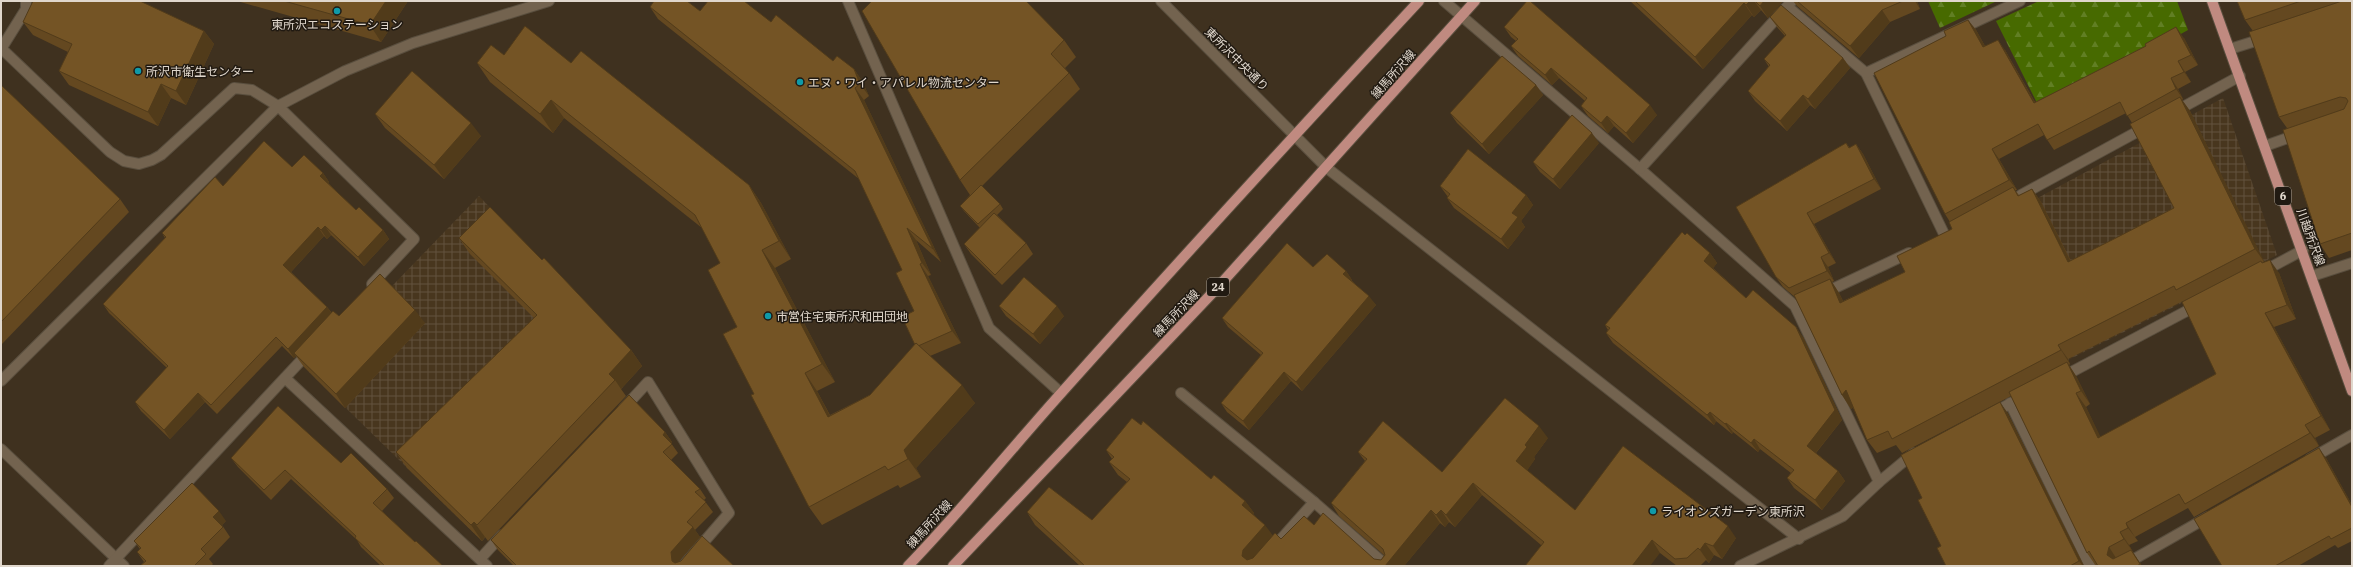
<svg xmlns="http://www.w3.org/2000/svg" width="2353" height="567" viewBox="0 0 2353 567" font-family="'IBM Plex Serif','Noto Sans JP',serif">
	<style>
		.industrial { fill: url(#industrial-grid) }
		.forest { fill: url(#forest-firs) }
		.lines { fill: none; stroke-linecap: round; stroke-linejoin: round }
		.service-casing { stroke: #594e3e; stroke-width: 12 }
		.minor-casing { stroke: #594e3e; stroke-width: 12 }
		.tertiary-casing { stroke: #594e3e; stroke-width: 12 }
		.primary-casing { stroke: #594e3e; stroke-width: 12 }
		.service { stroke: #73634f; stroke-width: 10 }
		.minor { stroke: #73634f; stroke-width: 10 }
		.tertiary { stroke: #73634f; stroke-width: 10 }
		.primary { stroke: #c08a80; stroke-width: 10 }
		.wall { fill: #644820; fill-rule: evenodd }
		.shaded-wall { fill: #513b1a }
		.building { fill: #745425; stroke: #513b1a }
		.culture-dot { fill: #0f9aa8; stroke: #211a12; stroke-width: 1.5 }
		.labels { text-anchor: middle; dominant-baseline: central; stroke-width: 3; stroke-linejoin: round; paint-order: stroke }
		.shield { fill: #211a12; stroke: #a79e94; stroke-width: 1 }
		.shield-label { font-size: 11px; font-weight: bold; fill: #e0d7cc }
		.poi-label { font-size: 12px; fill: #e0d7cc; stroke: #211a12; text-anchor: start }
		.street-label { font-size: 12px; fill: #e0d7cc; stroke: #211a12 }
	</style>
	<defs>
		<pattern id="industrial-grid" width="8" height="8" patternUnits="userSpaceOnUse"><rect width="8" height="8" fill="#48361e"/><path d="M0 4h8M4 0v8" fill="none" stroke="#62523e"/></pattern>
		<pattern id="forest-firs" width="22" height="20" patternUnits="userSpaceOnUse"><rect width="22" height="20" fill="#476a00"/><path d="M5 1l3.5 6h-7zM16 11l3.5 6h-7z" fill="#617f24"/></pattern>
	</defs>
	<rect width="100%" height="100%" fill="#3f311f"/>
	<g class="industrial">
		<polygon points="2223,98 2277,255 1973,408 1904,270"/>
		<polygon points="479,196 642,366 482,541 309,372"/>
	</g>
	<g class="forest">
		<polygon points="1928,1 1997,1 1940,28"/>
		<polygon points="2039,1 2177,1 2188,30 2041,111 1996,21"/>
	</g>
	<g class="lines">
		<defs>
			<g id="service">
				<polyline points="1,48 110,152 124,161 139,164 152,160 161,155 234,88 252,90 278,106"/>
				<polyline points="1,49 26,9 26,1"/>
				<polyline points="2230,49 2265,38"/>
				<polyline points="2312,276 2352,263"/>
				<polyline points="1181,393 1314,502"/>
			</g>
			<g id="minor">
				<polyline points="848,1 989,328 1061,393"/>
				<polyline points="1444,1 1640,169 1795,306 1879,482"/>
				<polyline points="1788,7 1866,73 1945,236"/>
				<polyline points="1866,73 2020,1"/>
				<polyline points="278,106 414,239 372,284"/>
				<polyline points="2174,112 2240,76"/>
				<polyline points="2265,146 2299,134"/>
				<polyline points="1640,169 1792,1"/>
				<polyline points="2021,195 2146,127"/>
				<polyline points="2262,272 2303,250"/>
				<polyline points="1824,293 1909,253"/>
				<polyline points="2062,377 2198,305"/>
				<polyline points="285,378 487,566"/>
				<polyline points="1,381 278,106 345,71 413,43 549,1"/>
				<polyline points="2010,403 2090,566"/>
				<polyline points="624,408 648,382 729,513 683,566"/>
				<polyline points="1993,413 2024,396"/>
				<polyline points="1,449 124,566"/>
				<polyline points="2310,459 2352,435"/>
				<polyline points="480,559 502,535"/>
				<polyline points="109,566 309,352"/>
				<polyline points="1257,566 1314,502 1387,566"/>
				<polyline points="1740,566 1843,516 1879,482 1914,453"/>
				<polyline points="2122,566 2208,517"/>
			</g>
			<polyline id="tertiary" points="1161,1 1327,168 1799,539"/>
			<g id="primary">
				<polyline points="2212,1 2352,391"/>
				<path d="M908 566C962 510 1011 449 1063 391 1180 260 1299 130 1419 1"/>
				<polyline points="953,566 1218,287 1475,1"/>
			</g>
		</defs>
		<use href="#service" class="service-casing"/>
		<use href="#minor" class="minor-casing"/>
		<use href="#tertiary" class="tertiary-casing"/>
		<use href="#primary" class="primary-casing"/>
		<use href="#service" class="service"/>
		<use href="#minor" class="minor"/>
		<use href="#tertiary" class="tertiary"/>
		<use href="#primary" class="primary"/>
	</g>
	<g class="wall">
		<polygon points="237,1 408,1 381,42"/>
		<polygon points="1630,1 1783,1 1768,18 1761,10 1754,17 1752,15 1703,69"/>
		<polygon points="1793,1 1917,1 1920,9 1890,22 1859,58 1797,6"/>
		<polygon points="2237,1 2352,1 2352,250 2329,258 2320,244 2287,128 2279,117 2253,31 2245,20"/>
		<polygon points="650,7 700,11 771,22 833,61 854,69 862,81 869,96 864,100 941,262 916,240 931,275 928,276 961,343 930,356 975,403 916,468 921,477 900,488 898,485 822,525 809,507 754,394 737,327 720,263 702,228 564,118 553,133 490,82 477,63 504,55 571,63 749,185 761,203 791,259 775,268 835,382 817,391 830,415 870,395 915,345 914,311 902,270 859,179 658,19"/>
		<polygon points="862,11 1064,40 1076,57 1065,68 1069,73 1080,89 982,186 1000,204 1003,209 997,215 1026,243 1033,254 1002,285 971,254 964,244 980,228 964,211 960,206 970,195 960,180"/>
		<polygon points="1770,17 1843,58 1850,68 1815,109 1810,105 1787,131 1755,101 1748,91 1769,67 1764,59 1785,36 1777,27"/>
		<path d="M1968 20 1976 30 1985 46 2005 50 2035 102 2184 38 2198 65 2185 72 2191 82 2178 89 2183 99 2182 100 2190 111 2264 262 2279 273 2296 319 2274 327 2330 430 2315 438 2319 446 2194 517 2188 508 2135 537 2138 541 2129 545 2133 552 2142 566H2098V565L2096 566 2087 553 2011 396 1902 453 1896 445 1877 453 1867 440 1853 407 1851 409 1842 395 1795 297 1783 287 1776 277 1736 207 1846 143 1850 148 1856 144 1863 154 1881 189 1814 224 1836 263 1828 267 1834 281 1832 282 1839 293 1843 301 1905 272 1952 229 1950 222 1945 214 1946 36ZM2126 113 2132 123 2174 208 2071 261 2041 202 2032 189 2019 195 2015 190H2017L1999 159 2044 135 2054 150ZM2183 301 2216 374 2100 437 2086 407 2090 404 2076 376 2069 365 2070 364 2068 359Z"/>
		<polygon points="23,22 204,31 214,44 186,105 171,98 158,126 69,85 59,71 68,52 33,35"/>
		<polygon points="1504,27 1657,115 1633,143 1614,126 1608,133 1588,116 1581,106 1585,101 1559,78 1552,85 1518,56 1511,46 1516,41 1511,37"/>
		<polygon points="1,85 120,199 129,212 1,345"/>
		<polygon points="1536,85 1543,95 1489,154 1457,123 1450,113"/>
		<polygon points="375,114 481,136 444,179 385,128"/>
		<polygon points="1599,143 1560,189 1540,172 1533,162"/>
		<polygon points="292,167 323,173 329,182 328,183 356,210 383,230 389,239 364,266 331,235 327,239 324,236 291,272 327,307 332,313 339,316 425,323 345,408 304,367 296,356 294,358 282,346 217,414 205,402 170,439 141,411 135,402 167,368 109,313 103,304 165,238 162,233 223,186"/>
		<polygon points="1440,186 1526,195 1533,205 1521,221 1525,227 1508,249 1454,208 1447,198 1448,197"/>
		<polygon points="1685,235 1710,253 1717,263 1713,268 1746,298 1803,337 1842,420 1816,453 1838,471 1845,481 1822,510 1794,488 1787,478 1791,473 1760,449 1758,452 1733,432 1732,434 1716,421 1714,425 1613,343 1606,333 1608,330 1605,325"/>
		<polygon points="459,238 542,260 631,350 642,366 621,389 626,396 488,541 485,537 482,541 407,468 396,452 534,318 470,254"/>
		<polygon points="1313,267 1346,271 1352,280 1352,281 1376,305 1302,391 1291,381 1249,430 1227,412 1221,403 1261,355 1228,327 1222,318"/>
		<polygon points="999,306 1064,316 1040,344 1006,316"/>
		<polygon points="2007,412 2084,566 1946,566 1941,546 1922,498"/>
		<polygon points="665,432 672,442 671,443 678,453 671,460 700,489 706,498 704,500 713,512 695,530 700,537 678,562 734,566 514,566 498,550 491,540"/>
		<polygon points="1548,438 1534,457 1535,459 1527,470 1575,510 1736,538 1722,559 1714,555 1709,563 1706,560 1700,566 1677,566 1660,553 1541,545 1482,495 1455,527 1449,522 1445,527 1440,523 1404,566 1080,566 1035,525 1027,512 1092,520 1127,482 1118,475 1109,462 1112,459 1106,450 1211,479 1245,501 1254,513 1253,514 1273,536 1281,539 1314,525 1374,559 1381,560 1384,555 1339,516 1331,503 1365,461 1358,452 1442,472"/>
		<polygon points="231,458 341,463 387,489 394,498 382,511 415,542 443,566 381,566 361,547 357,540 291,479 271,500 238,467"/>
		<polygon points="2326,458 2352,505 2352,541 2338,548 2335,545 2298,566 2222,566"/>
		<polygon points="226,521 222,525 230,537 209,559 213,564 211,566 140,566 144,562 137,552 140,549 134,541"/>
	</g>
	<g class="shaded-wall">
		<polygon points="386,1 408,1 381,42 370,25"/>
		<polygon points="1750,1 1754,1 1761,10 1754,17 1746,5"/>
		<polygon points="1764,1 1783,1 1768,18 1760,6"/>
		<polygon points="1915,1 1917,1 1920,9"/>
		<polygon points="1744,3 1752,15 1703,69 1695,57"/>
		<polygon points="1882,10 1890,22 1859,58 1850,46"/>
		<polygon points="1968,20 1976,30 1991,57 1983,47"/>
		<polygon points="2176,27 2184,38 2198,65 2191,55"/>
		<polygon points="204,31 214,44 186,105 176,91"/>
		<polygon points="1998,40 2005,50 2041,113 2034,103"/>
		<polygon points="1843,58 1850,68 1815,109 1808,99"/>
		<polygon points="2178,61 2185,72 2191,82 2184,72"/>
		<polygon points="1551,68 1559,78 1552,85 1545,75"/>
		<polygon points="854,69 862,81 869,96 860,84"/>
		<polygon points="2171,78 2178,89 2183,99 2176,89"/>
		<polygon points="161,84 171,98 158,126 148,112"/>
		<polygon points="1536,85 1543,95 1489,154 1482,144"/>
		<polygon points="855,88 864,100 941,262 933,249"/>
		<polygon points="1803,95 1810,105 1787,131 1780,121"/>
		<polygon points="2180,97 2190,111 2265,263 2255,249"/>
		<polygon points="551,100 564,118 553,133 540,114"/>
		<polygon points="1650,105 1657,115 1633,143 1626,133"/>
		<polygon points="1607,116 1614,126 1608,133 1601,123"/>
		<polygon points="471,123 481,136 444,179 434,165"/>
		<polygon points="1592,133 1599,143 1560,189 1553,179"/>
		<polygon points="1856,144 1863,154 1881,189 1874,179"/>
		<polygon points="1992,149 1999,159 2017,190 2009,180"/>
		<polygon points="323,173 329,182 326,184 320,176"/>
		<polygon points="749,185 761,203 791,259 779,241"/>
		<polygon points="2032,189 2041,202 2078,276 2068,262"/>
		<polygon points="1526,195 1533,205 1521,221 1525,227 1508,249 1501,239 1512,213"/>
		<polygon points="1807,213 1814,224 1836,263 1829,253"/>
		<polygon points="325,226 331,235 327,239 321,230"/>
		<polygon points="318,227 324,236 289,274 283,265"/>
		<polygon points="907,228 916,240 931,275 922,263"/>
		<polygon points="383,230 389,239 364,266 358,257"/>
		<polygon points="762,250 775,268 835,382 822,364"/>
		<polygon points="1710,253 1717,263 1711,271 1704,261"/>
		<polygon points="1821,257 1828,267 1834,281 1827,271"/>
		<polygon points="2270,260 2279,273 2296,319 2287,305"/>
		<polygon points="920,264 928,276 961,343 952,331"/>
		<polygon points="1346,271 1352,280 1350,283 1343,274"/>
		<polygon points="1830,279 1839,293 1850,316 1840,303"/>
		<polygon points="1369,296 1376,305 1302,391 1296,382"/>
		<polygon points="1057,306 1064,316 1040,344 1033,334"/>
		<polygon points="327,307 334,316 294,353 296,356 294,358 288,349"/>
		<polygon points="415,310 425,323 345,408 336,394"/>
		<polygon points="2265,313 2274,327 2330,430 2321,416"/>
		<polygon points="1796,327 1803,337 1842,420 1814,455 1807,446"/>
		<polygon points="2058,345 2068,359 2070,364 2061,350"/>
		<polygon points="631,350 642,366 621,389 615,380 609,374"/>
		<polygon points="2067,362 2076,376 2090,404 2081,391"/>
		<polygon points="1284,372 1291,381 1249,430 1243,421"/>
		<polygon points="805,373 817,391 840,435 828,417"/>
		<polygon points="962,385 975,403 916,468 921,477 908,459 904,450"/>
		<polygon points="1846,390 1856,404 1851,409 1842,395"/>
		<polygon points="198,393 205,402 170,439 164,430"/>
		<polygon points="2076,393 2086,407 2108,452 2098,438"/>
		<polygon points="2000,402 2007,412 2084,566 2083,566 2079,561"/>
		<polygon points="1710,412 1716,421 1714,425 1707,415"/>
		<polygon points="1726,423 1733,432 1732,434 1725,424"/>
		<polygon points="2305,425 2315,438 2319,446 2310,433"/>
		<polygon points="1539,426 1548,438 1534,457 1535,459 1525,474 1516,461 1525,445"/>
		<polygon points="665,432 672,442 670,445 663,435"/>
		<polygon points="1754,439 1760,449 1758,452 1751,443"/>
		<polygon points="2319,448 2326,458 2352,505 2352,507"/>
		<polygon points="1838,471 1845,481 1822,510 1815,500"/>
		<polygon points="1473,483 1482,495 1455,527 1446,515"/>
		<polygon points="1245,501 1254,513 1250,517 1242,505"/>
		<polygon points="1431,510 1440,523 1404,566 1385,566"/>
		<polygon points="1441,510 1449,522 1445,527 1436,515"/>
		<polygon points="219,511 226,521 220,527 213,517"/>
		<polygon points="474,522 485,537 482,541 471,525"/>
		<polygon points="2126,523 2135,537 2138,541 2128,528"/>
		<polygon points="1265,525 1274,537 1251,566 1242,556 1243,550"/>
		<polygon points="1728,526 1736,538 1722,559 1713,546"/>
		<polygon points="693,527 700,537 678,562 678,566 672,561 671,552"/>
		<polygon points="2120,532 2129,545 2133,552 2124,539"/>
		<polygon points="1652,540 1660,553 1650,566 1632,566"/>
		<polygon points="1705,543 1714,555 1709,563 1700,550"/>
		<polygon points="2109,547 2118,561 2117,566 2107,555"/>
		<polygon points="2131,550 2142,566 2141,566 2140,564"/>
	</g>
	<g class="building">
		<polygon points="33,1 140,1 204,31 176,91 161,84 148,112 59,71 72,44 23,22"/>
		<polygon points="284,1 386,1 370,25"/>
		<polygon points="654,1 687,1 700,11 708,1 744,1 771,22 776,15 833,61 837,56 854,69 860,84 855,88 933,249 907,228 922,263 920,264 952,331 918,346 916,343 915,345 902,317 914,311 896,273 902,270 855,171 650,7"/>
		<polygon points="872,1 1026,1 1064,40 1051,54 1069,73 960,180 862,11"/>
		<polygon points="1527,1 1530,1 1650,105 1626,133 1607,116 1601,123 1581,106 1587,98 1551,68 1545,75 1511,46 1518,39 1504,27"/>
		<polygon points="1635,1 1750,1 1746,5 1744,3 1695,57"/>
		<polygon points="1755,1 1764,1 1760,6"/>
		<polygon points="1797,1 1903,1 1882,10 1850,46"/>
		<polygon points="2237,1 2301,1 2245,20"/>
		<polygon points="2342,1 2352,1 2352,233 2320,244 2283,130 2344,109 2348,101 2346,98 2340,97 2279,117 2249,32"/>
		<polygon points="1781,5 1843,58 1808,99 1803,95 1780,121 1748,91 1770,65 1764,59 1786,35 1770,17"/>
		<polygon points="1968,20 1983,47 1998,40 2034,103 2146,46 2145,44 2176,27 2191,55 2178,61 2184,72 2171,78 2176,89 2127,116 2120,102 2047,140 2038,124 1992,149 2009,180 1945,214 1874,73 1946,36 1944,31"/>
		<polygon points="525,26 571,63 581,51 749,185 779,241 762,250 822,364 805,373 828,417 870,395 916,343 962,385 904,450 908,459 888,470 885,466 809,507 751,395 754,394 723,334 737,327 708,270 720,263 695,215 551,100 540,114 477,63 491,45 504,55"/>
		<polygon points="1502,56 1536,85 1482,144 1450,113"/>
		<polygon points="412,71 471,123 434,165 375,114"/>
		<polygon points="1,85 120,199 1,322"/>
		<polygon points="2180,97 2255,249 2176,290 2174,286 2058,345 2061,350 1892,439 1888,431 1867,440 1846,390 1842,395 1794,295 1830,279 1840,303 1905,272 1897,256 1952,229 1949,222 2013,187 2018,196 2032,189 2068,262 2112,240 2174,208 2130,124"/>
		<polygon points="1572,115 1592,133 1553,179 1533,162"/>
		<polygon points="264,141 292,167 304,155 323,173 320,176 356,210 359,207 383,230 358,257 325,226 321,230 318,227 283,265 327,307 288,349 276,337 211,405 198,393 164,430 135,402 168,366 103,304 166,237 162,233 215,177 223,186"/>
		<polygon points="1846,143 1849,148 1856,144 1874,179 1807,213 1829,253 1821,257 1827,271 1789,288 1776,277 1736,207"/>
		<polygon points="1468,149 1526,195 1512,213 1518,217 1501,239 1447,198 1450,194 1440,186"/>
		<polygon points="981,185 1000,204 978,224 960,206"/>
		<polygon points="490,207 542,260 544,258 631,350 609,374 615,380 477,525 474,522 471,525 396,452 537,315 459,238"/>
		<polygon points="994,213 1026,243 995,275 964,244"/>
		<polygon points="1682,232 1685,235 1687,233 1710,253 1704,261 1746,298 1753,290 1796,327 1835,410 1807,446 1838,471 1815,500 1787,478 1794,470 1754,439 1751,443 1726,423 1725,424 1710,412 1707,415 1606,333 1610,328 1605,325"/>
		<polygon points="1287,243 1313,267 1327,254 1346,271 1343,274 1369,296 1296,382 1284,372 1243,421 1221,403 1263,353 1222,318"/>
		<polygon points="2270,260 2287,305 2265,313 2321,416 2305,425 2310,433 2185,504 2179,494 2126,523 2128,528 2120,532 2124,539 2109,547 2107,555 2113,559 2131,550 2140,564 2137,566 2098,566 2089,551 2087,553 2009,392 2067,362 2081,391 2076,393 2098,438 2216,374 2182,302 2261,261 2262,263"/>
		<polygon points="380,274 415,310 336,394 294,353 333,311 339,316"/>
		<polygon points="1024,277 1057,306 1033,334 999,306"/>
		<polygon points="629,395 665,432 663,435 672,444 663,452 700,489 695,492 706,502 687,522 693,527 671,552 672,561 675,563 681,561 702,536 734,566 517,566 491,540"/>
		<polygon points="1505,398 1539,426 1525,445 1527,447 1516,461 1575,510 1623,446 1728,526 1713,546 1705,543 1700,550 1698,548 1687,558 1675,559 1652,540 1632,566 1525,566 1544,542 1473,483 1446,515 1441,510 1436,515 1431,510 1385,566 1085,566 1027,512 1049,487 1092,520 1130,479 1109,462 1114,457 1106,450 1132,418 1141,425 1143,421 1211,479 1214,475 1245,501 1242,505 1265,525 1243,550 1242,556 1247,560 1253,558 1275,533 1281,539 1304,516 1314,525 1323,513 1374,559 1381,560 1385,555 1383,549 1331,503 1367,459 1358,452 1383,421 1442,472"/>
		<polygon points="2000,402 2079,561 2070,566 1946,566 1937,548 1941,546 1918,500 1922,498 1901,455"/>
		<polygon points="278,406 341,463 351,453 387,489 373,503 415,542 416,541 443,566 385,566 355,538 356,536 285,470 264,490 231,458"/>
		<polygon points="2319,448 2352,507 2352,528 2331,539 2329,536 2275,566 2222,566 2194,519"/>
		<polygon points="192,483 219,511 213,517 223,527 201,549 206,554 194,566 140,566 146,561 137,552 141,548 134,541"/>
	</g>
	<g class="culture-dot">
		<circle cx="337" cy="11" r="4"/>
		<circle cx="138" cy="71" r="4"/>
		<circle cx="800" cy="82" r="4"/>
		<circle cx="768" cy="316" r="4"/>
		<circle cx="1653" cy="511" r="4"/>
	</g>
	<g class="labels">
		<g class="shield">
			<rect x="2275" y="187" width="16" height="18" rx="3"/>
			<rect x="1207" y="278" width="22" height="18" rx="3"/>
		</g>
		<g class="shield-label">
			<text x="2283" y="196">6</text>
			<text x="1218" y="287">24</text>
		</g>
		<g class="poi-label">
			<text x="337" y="24" text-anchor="middle">東所沢エコステーション</text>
			<text x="146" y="71">所沢市衛生センター</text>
			<text x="808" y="82">エヌ・ワイ・アパレル物流センター</text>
			<text x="776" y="316">市営住宅東所沢和田団地</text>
			<text x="1661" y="511">ライオンズガーデン東所沢</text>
		</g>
		<g class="street-label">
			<text transform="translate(1237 59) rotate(45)">東所沢中央通り</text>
			<text transform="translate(1393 74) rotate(-49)">練馬所沢線</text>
			<text transform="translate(2311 237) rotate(70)">川越所沢線</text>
			<text transform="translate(1176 313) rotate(-46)">練馬所沢線</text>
			<text transform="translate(929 524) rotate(-48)">練馬所沢線</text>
		</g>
	</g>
	<rect width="2353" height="567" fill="none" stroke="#e0d7cc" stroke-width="4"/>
</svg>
